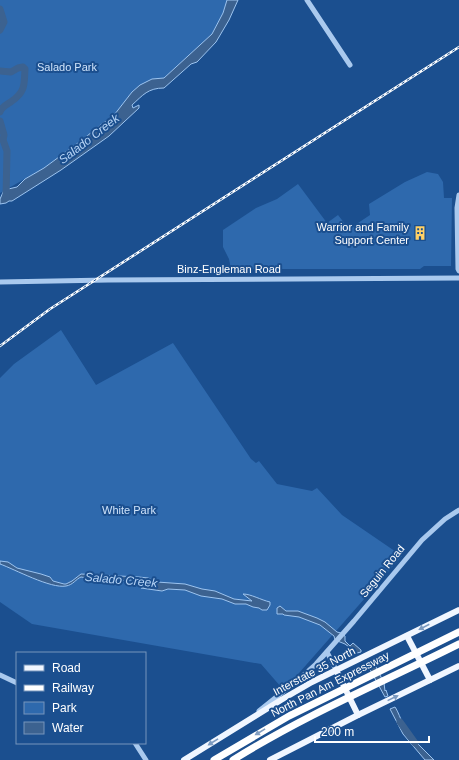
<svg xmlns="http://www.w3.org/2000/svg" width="459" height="760" viewBox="0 0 459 760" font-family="Helvetica,sans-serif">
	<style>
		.green { fill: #2e69ad }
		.water { fill: #3c6290; stroke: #9cc4f0 }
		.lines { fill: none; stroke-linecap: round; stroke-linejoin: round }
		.river { stroke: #3c6290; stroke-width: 7 }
		.minor { stroke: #a9c9ee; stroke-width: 5 }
		.major { stroke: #f0f6ff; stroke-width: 6 }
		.highway { stroke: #fff; stroke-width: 7 }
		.rail-casing { stroke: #fff; stroke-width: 2.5 }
		.rail { stroke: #1b4f8f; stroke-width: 1; stroke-dasharray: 3; stroke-linecap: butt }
		.oneway { fill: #7b9ac1 }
		.oneway2 { fill: #829ec1 }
		.labels { text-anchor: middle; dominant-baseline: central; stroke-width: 4; stroke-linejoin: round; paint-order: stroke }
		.park-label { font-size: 11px; fill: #cfe3fa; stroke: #1b4f8f }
		.poi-label { font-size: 11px; fill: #fff; stroke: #1b4f8f; text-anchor: end }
		.street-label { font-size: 11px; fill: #fff; stroke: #1b4f8f }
		.water-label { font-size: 12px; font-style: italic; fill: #b5d3f5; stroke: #1b4f8f }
	</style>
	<rect width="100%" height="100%" fill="#1b4f8f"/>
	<g class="green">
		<polygon points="0,0 227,0 223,13 212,34 164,78 152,79 132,92 119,110 82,140 44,168 0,193"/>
		<polygon points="427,172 438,174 443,182 444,198 452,198 451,266 424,266 420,269 231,269 229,259 223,247 223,230 256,208 277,199 298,184 327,223 338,215 349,229 370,215 369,204 405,182"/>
		<polygon points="61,330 96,385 173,343 251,459 256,463 259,461 277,484 312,491 317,488 342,515 402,556 292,681 281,687 261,664 32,624 0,602 0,378 14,364"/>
	</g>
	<g class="water">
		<path d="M227 0H238L229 20 216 42 197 62 191 64 164 88C148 88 143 95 132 105L133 108 139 105V108L109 136 61 170 12 201H9L6 203 0 204V199L4 190 17 187 25 179 44 168 82 140 103 123 111 119 132 92 140 85 152 79 164 78 212 34 223 13Z"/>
		<path d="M0 561 8 562 17 568 41 574 50 577 53 581 64 584H66L72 581 81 574 139 577 148 578 157 582 185 584 202 589 215 591 234 599 252 601 243 594C251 594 261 600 270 602V605L267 610H262L259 608 253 607 246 604H235L222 599 201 596 185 590 168 589 162 591 141 588 149 584 131 580 107 581 81 577C76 579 73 585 66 586 51 589 14 569 0 564Z"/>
		<polygon points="280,606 286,611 298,611 317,618 325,622 337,632 341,633 345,636 345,641 350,646 353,643 361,650 361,652 357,653 345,644 335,640 334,636 320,625 299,617 284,615 283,614 277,614 277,608"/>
		<polygon points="373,661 384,683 385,691 386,690 388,696 385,697 367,664"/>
		<path d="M395 707C398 711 404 727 406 732L434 760H425L403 734 390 709Z"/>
	</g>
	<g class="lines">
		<g class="river">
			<polyline points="0,9 4,22 0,30"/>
			<path d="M0 71 11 72 18 68 23 67 25 69C24 84 26 91 12 101 7 105 2 106 0 112"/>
			<polyline points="0,121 4,135 3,140 7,151 6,197"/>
			<polyline points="400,722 415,743"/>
		</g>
		<g class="minor">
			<polyline points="307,0 350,65"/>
			<polyline points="459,195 457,208 458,269 459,271"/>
			<polyline points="0,282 108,280 459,278"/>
			<polyline points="327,652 336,670"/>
			<polyline points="0,675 17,683"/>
			<polyline points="259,711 305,674 316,664 354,621 422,540 445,519 459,510"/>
			<polyline points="135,743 146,760"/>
		</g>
		<g class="major">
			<polyline points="407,636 430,680"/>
			<polyline points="336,670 358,715"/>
			<polyline points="184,760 281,700 312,682 459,610"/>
			<polyline points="270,760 358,715 459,666"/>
		</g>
		<g class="highway">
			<polyline points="214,760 289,716 459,632"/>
			<path d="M233 760C305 715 383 682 459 644"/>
		</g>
		<defs>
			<polyline id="rail" points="0,346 50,309 459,47"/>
		</defs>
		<use href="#rail" class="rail-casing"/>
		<use href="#rail" class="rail"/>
	</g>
	<defs><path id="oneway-solid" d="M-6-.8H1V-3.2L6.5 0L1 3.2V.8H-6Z"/></defs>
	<g class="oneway">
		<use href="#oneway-solid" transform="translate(424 627) rotate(153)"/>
		<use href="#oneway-solid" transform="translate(393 698) rotate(-26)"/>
		<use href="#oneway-solid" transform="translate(213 742) rotate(148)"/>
	</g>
	<use class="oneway2" href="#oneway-solid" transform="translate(260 732) rotate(149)"/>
	<defs>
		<symbol id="building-bare" viewBox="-9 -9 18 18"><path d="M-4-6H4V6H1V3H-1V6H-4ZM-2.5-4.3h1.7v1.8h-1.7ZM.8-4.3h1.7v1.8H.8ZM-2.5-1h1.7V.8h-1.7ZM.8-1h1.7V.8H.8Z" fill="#ffd166" stroke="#1b4f8f" stroke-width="2.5" paint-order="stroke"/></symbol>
	</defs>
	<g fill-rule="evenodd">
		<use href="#building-bare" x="410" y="223" width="20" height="20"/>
	</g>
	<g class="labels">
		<g class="park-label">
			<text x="67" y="67">Salado Park</text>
			<text x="129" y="510">White Park</text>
		</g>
		<g class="poi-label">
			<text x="409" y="227">Warrior and Family<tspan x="409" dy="13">Support Center</tspan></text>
		</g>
		<g class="street-label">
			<text x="229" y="269">Binz-Engleman Road</text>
			<text transform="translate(382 571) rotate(-51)">Seguin Road</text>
			<text transform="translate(314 671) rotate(-28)">Interstate 35 North</text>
			<text transform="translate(330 684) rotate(-27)">North Pan Am Expressway</text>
		</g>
		<g class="water-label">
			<text transform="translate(89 139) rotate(-38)">Salado Creek</text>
			<text transform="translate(121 580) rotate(5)">Salado Creek</text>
		</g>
	</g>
	<rect x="16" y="652" width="130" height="92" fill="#1b4f8f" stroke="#7695bc"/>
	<rect x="24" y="665" width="20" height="6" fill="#f0f6ff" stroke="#7695bc"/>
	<text x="52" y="672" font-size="12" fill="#ffffff">Road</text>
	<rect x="24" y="685" width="20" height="6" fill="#ffffff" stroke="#7695bc"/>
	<text x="52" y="692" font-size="12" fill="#ffffff">Railway</text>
	<rect x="24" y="702" width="20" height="12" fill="#2e69ad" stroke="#7695bc"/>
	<text x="52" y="712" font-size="12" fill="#ffffff">Park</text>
	<rect x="24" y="722" width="20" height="12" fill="#3c6290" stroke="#7695bc"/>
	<text x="52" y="732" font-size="12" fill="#ffffff">Water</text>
	<path d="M315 736v6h114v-6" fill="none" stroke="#ffffff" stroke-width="2"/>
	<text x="321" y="736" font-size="12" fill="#ffffff" stroke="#1b4f8f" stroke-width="3" paint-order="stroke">200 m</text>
</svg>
